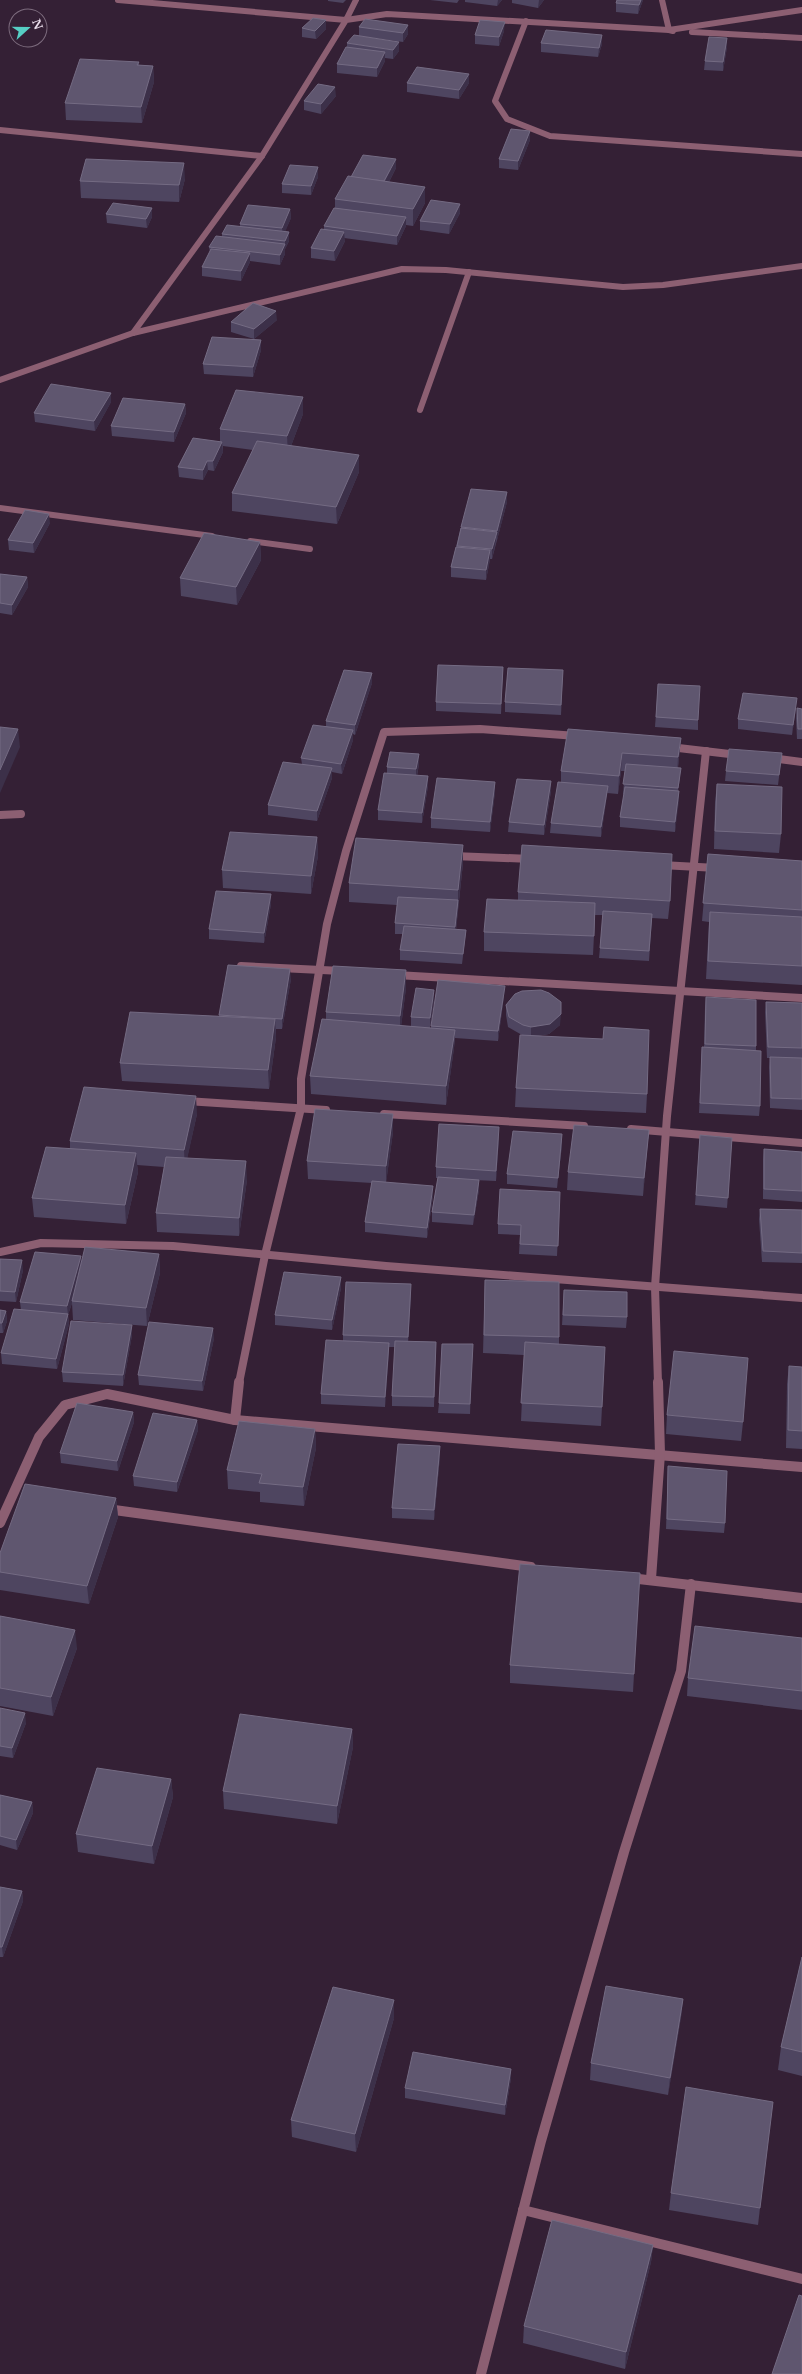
<svg xmlns="http://www.w3.org/2000/svg" width="802" height="2374" viewBox="0 0 802 2374" font-family="'Libre Baskerville',serif">
	<style>
		.lines { fill: none; stroke-linecap: round; stroke-linejoin: round }
		.minor-far2 { stroke: #8c5f72; stroke-width: 6 }
		.minor-far1 { stroke: #8c5f72; stroke-width: 8 }
		.minor { stroke: #8c5f72; stroke-width: 10 }
		.wall { fill: #4e4560 }
		.shaded-wall { fill: #3c3049 }
		.building { fill: #5f566f; stroke: #746b83 }
	</style>
	<rect width="100%" height="100%" fill="#342035"/>
	<g class="lines">
		<g class="minor-far2">
			<polyline points="118,0 346,20 356,0"/>
			<polyline points="662,0 669,30 673,31"/>
			<polyline points="526,21 495,101 507,119 550,136 802,154"/>
			<polyline points="692,32 802,38"/>
			<polyline points="0,130 262,156"/>
			<polyline points="133,333 402,269 446,270 623,287 663,285 802,266"/>
			<polyline points="0,380 133,333 262,156 346,20 387,14 669,30 802,10"/>
			<polyline points="420,410 469,272"/>
			<polyline points="0,508 212,536"/>
			<polyline points="250,541 310,549"/>
		</g>
		<g class="minor-far1">
			<polyline points="670,747 738,755"/>
			<polyline points="771,758 802,762"/>
			<polyline points="0,815 21,814"/>
			<polyline points="453,856 531,859"/>
			<polyline points="661,865 717,868"/>
			<polyline points="241,966 342,971"/>
			<polyline points="396,975 802,998"/>
			<polyline points="186,1101 326,1110"/>
			<polyline points="384,1114 584,1126"/>
			<polyline points="631,1129 802,1143"/>
			<polyline points="0,1252 41,1243 173,1246 386,1266 802,1298"/>
			<polyline points="239,1383 265,1255 301,1108 301,1079 327,924 346,851 384,732 480,729 577,736"/>
			<polyline points="658,1383 655,1287 667,1116 706,751"/>
		</g>
		<g class="minor">
			<polyline points="235,1420 802,1467"/>
			<polyline points="107,1509 531,1567"/>
			<polyline points="0,1523 39,1437 65,1405 107,1394 235,1420 239,1382"/>
			<polyline points="630,1578 802,1598"/>
			<polyline points="651,1579 660,1454 658,1382"/>
			<polyline points="523,2210 802,2279"/>
			<polyline points="481,2374 541,2141 624,1852 681,1671 691,1584"/>
		</g>
	</g>
	<g class="wall">
		<polygon points="328,0 346,0 343,3 328,1"/>
		<polygon points="430,0 459,0 457,3"/>
		<polygon points="465,0 502,0 497,6 465,2"/>
		<polygon points="512,0 544,0 538,8 512,3"/>
		<polygon points="617,0 643,0 638,14 616,12 616,3"/>
		<polygon points="326,20 326,29 316,39 302,37 302,28"/>
		<polygon points="408,25 408,34 403,42 359,36 359,27"/>
		<polygon points="504,31 499,46 475,44 475,35"/>
		<polygon points="727,38 727,47 723,71 704,70 705,61"/>
		<polygon points="347,43 399,51 393,59 385,58 385,61 377,77 337,73 337,64 347,48"/>
		<polygon points="541,43 602,44 598,57 541,52"/>
		<polygon points="139,62 139,65 153,66 154,82 142,123 66,120 65,103"/>
		<polygon points="407,83 469,83 459,99 407,92"/>
		<polygon points="336,96 321,114 304,110 304,101"/>
		<polygon points="530,131 530,140 518,170 499,168 499,159"/>
		<polygon points="318,167 318,177 311,195 282,193 282,184"/>
		<polygon points="396,168 389,182 425,187 425,203 413,226 406,225 406,226 397,245 344,238 345,241 335,261 311,258 311,248 324,229 324,226 335,208 335,199 351,177"/>
		<polygon points="185,179 179,202 81,198 80,181"/>
		<polygon points="460,204 460,213 449,234 420,230 420,221"/>
		<polygon points="152,208 152,217 147,228 107,223 106,214"/>
		<polygon points="290,209 291,218 285,231 289,232 289,241 285,249 285,254 280,265 250,261 250,262 241,281 202,276 202,267 210,252 209,247 222,237 222,234 240,227 240,224"/>
		<polygon points="277,320 254,339 231,332 231,322"/>
		<polygon points="261,340 261,350 253,377 204,374 203,364"/>
		<polygon points="111,402 95,431 35,422 34,413"/>
		<polygon points="185,404 186,413 174,442 112,436 111,426"/>
		<polygon points="303,414 291,446 359,472 337,524 232,511 232,493 253,450 223,446 223,452 214,471 208,470 203,480 179,477 178,467 220,442 220,429"/>
		<polygon points="507,492 507,502 492,559 490,559 486,580 451,577 451,567 461,527"/>
		<polygon points="50,523 34,553 9,550 8,540"/>
		<polygon points="260,542 261,560 237,605 181,596 180,578"/>
		<polygon points="0,574 27,577 28,587 12,615 0,613"/>
		<polygon points="503,667 501,714 436,711 436,702"/>
		<polygon points="563,670 561,715 505,712 505,702"/>
		<polygon points="372,683 355,735 353,734 353,740 342,774 332,772 332,778 317,821 268,815 268,805 302,764 301,758 326,726 326,721"/>
		<polygon points="658,684 698,720 698,730 655,727"/>
		<polygon points="796,708 792,735 738,729 738,719"/>
		<polygon points="797,708 802,709 802,739 797,739 796,718"/>
		<polygon points="568,729 681,738 678,768 680,778 678,791 679,791 675,832 620,827 620,817 624,794 623,794 625,771 621,771 618,794 607,793 601,837 550,833 551,823 561,782 561,771"/>
		<polygon points="782,753 778,785 725,781 726,771"/>
		<polygon points="419,754 419,764 417,776 428,776 428,786 422,823 378,820 378,810 387,773 387,767"/>
		<polygon points="551,781 551,791 544,835 508,832 509,822"/>
		<polygon points="495,783 495,792 490,832 431,828 431,818"/>
		<polygon points="717,784 781,834 779,853 714,849 715,802"/>
		<polygon points="317,837 318,856 311,894 223,888 222,870"/>
		<polygon points="708,854 802,861 802,985 706,979 709,922 702,921"/>
		<polygon points="463,863 456,930 466,930 465,940 462,964 400,960 400,950 403,934 395,934 395,923 397,905 349,902 349,883"/>
		<polygon points="518,892 670,901 668,919 652,918 649,961 599,958 603,915 595,915 593,955 484,951 484,932 518,900"/>
		<polygon points="271,904 264,943 209,939 209,929"/>
		<polygon points="406,970 406,988 401,1026 411,1026 411,1017 434,990 434,1000 430,1028 431,1028 431,1026 504,996 498,1041 455,1038 454,1048 446,1105 311,1094 310,1076 326,1020 326,1012"/>
		<polygon points="291,979 282,1029 276,1029 276,1037 269,1089 122,1081 120,1063 219,1016 219,1015"/>
		<polygon points="706,997 756,1046 756,1050 760,1106 759,1116 699,1113 702,1047 704,1047 705,1007"/>
		<polygon points="766,1002 802,1003 802,1110 770,1108 769,1067 770,1058 767,1058 765,1012"/>
		<polygon points="506,1005 560,1025 549,1034 537,1036 647,1094 646,1113 515,1107 516,1088 522,1035 508,1027 506,1015"/>
		<polygon points="197,1114 187,1158 247,1180 239,1236 157,1232 156,1213 164,1167 137,1165 138,1172 126,1224 34,1217 32,1198 70,1149 70,1141"/>
		<polygon points="393,1114 393,1132 386,1182 433,1196 427,1238 365,1232 365,1222 372,1183 308,1179 307,1161"/>
		<polygon points="649,1130 643,1196 567,1190 568,1172"/>
		<polygon points="562,1134 562,1145 557,1188 507,1184 507,1174"/>
		<polygon points="700,1135 732,1138 727,1208 695,1205"/>
		<polygon points="499,1137 496,1181 474,1180 479,1180 479,1190 473,1225 432,1222 432,1212 438,1178 436,1178 436,1167"/>
		<polygon points="764,1149 802,1152 802,1202 763,1199 763,1159"/>
		<polygon points="560,1192 557,1256 519,1254 520,1235 498,1234 498,1224"/>
		<polygon points="760,1209 802,1210 802,1263 762,1262 759,1219"/>
		<polygon points="159,1254 160,1273 147,1326 73,1320 72,1303 68,1315 69,1324 57,1369 2,1364 1,1353 21,1310 20,1302 81,1262"/>
		<polygon points="0,1259 23,1270 16,1302 0,1301"/>
		<polygon points="341,1277 341,1288 332,1330 275,1325 275,1315"/>
		<polygon points="485,1280 559,1337 559,1344 602,1407 601,1426 521,1421 524,1355 483,1353"/>
		<polygon points="564,1290 627,1317 626,1328 562,1325"/>
		<polygon points="411,1294 408,1341 436,1342 434,1407 392,1406 392,1396 395,1347 389,1347 385,1407 321,1404 321,1394 343,1341 343,1335"/>
		<polygon points="0,1310 6,1311 7,1321 3,1333 0,1333"/>
		<polygon points="132,1325 132,1335 123,1386 63,1382 62,1372"/>
		<polygon points="214,1338 203,1391 139,1385 138,1375"/>
		<polygon points="472,1355 470,1414 438,1413 439,1403"/>
		<polygon points="789,1366 802,1367 802,1449 786,1448 787,1384"/>
		<polygon points="133,1412 134,1422 118,1471 61,1463 60,1453"/>
		<polygon points="667,1415 743,1422 741,1441 666,1434"/>
		<polygon points="197,1420 198,1430 177,1492 134,1486 133,1476"/>
		<polygon points="315,1429 316,1448 304,1506 260,1502 260,1492 228,1489 227,1470"/>
		<polygon points="440,1456 434,1520 392,1518 392,1508"/>
		<polygon points="668,1466 725,1523 724,1533 666,1529"/>
		<polygon points="116,1498 118,1517 89,1604 0,1590 0,1553"/>
		<polygon points="0,1616 77,1648 53,1716 0,1706"/>
		<polygon points="802,1638 802,1710 687,1696 688,1678"/>
		<polygon points="510,1665 634,1674 633,1692 510,1683"/>
		<polygon points="0,1708 26,1723 13,1758 0,1756"/>
		<polygon points="352,1729 353,1747 337,1824 224,1809 223,1791"/>
		<polygon points="171,1779 173,1797 154,1864 78,1852 76,1834"/>
		<polygon points="0,1795 32,1802 33,1813 17,1850 0,1845"/>
		<polygon points="0,1887 22,1891 23,1901 3,1957 0,1957"/>
		<polygon points="802,1957 802,2076 778,2070 781,2047"/>
		<polygon points="683,1999 681,2017 668,2095 590,2080 591,2063"/>
		<polygon points="394,2018 356,2152 292,2137 291,2120"/>
		<polygon points="511,2069 511,2078 505,2115 405,2098 405,2088"/>
		<polygon points="671,2193 760,2208 758,2225 669,2210"/>
		<polygon points="653,2245 651,2262 625,2369 523,2343 524,2326"/>
	</g>
	<g class="shaded-wall">
		<polygon points="498,0 502,0 497,6"/>
		<polygon points="539,0 544,0 538,8"/>
		<polygon points="641,0 643,0 638,14 639,5"/>
		<polygon points="326,20 326,29 316,39 315,31"/>
		<polygon points="505,22 504,31 499,46 499,37"/>
		<polygon points="408,25 408,34 403,42 403,33"/>
		<polygon points="602,35 602,44 598,57 599,48"/>
		<polygon points="727,38 727,47 723,71 723,62"/>
		<polygon points="399,42 399,51 393,59 393,50"/>
		<polygon points="385,52 385,61 377,77 377,68"/>
		<polygon points="153,66 154,82 142,123 141,107"/>
		<polygon points="469,74 469,83 459,99 459,90"/>
		<polygon points="335,87 336,96 321,114 321,104"/>
		<polygon points="530,131 530,140 518,170 518,161"/>
		<polygon points="396,159 396,168 383,194 383,185"/>
		<polygon points="184,163 185,179 179,202 179,185"/>
		<polygon points="318,167 318,177 311,195 311,186"/>
		<polygon points="425,187 425,203 413,226 413,209"/>
		<polygon points="460,204 460,213 449,234 450,224"/>
		<polygon points="152,208 152,217 147,228 146,219"/>
		<polygon points="290,209 291,218 283,237 282,228"/>
		<polygon points="406,217 406,226 397,245 397,236"/>
		<polygon points="289,232 289,241 285,249 285,254 280,265 280,255 285,245 285,241"/>
		<polygon points="344,232 345,241 335,261 334,251"/>
		<polygon points="250,253 250,262 241,281 241,271"/>
		<polygon points="276,311 277,320 254,339 254,329"/>
		<polygon points="261,340 261,350 253,377 253,367"/>
		<polygon points="111,393 111,402 95,431 94,421"/>
		<polygon points="303,397 303,414 288,454 287,436"/>
		<polygon points="185,404 186,413 174,442 174,432"/>
		<polygon points="222,442 223,452 214,471 213,461"/>
		<polygon points="359,455 359,472 337,524 336,507"/>
		<polygon points="207,461 208,470 203,480 203,470"/>
		<polygon points="507,492 507,502 497,540 497,531"/>
		<polygon points="49,514 50,523 34,553 33,543"/>
		<polygon points="497,532 496,541 492,559 492,549"/>
		<polygon points="260,542 261,560 237,605 236,587"/>
		<polygon points="490,550 490,560 486,580 486,570"/>
		<polygon points="27,577 28,587 12,615 12,605"/>
		<polygon points="372,673 372,683 355,735 355,725"/>
		<polygon points="797,698 796,708 792,735 793,725"/>
		<polygon points="18,729 20,747 0,793 0,770"/>
		<polygon points="353,730 353,740 342,774 341,764"/>
		<polygon points="681,738 679,756 677,776 678,757"/>
		<polygon points="622,753 621,771 618,794 619,776"/>
		<polygon points="419,754 419,764 416,779 416,769"/>
		<polygon points="332,768 332,778 317,821 317,811"/>
		<polygon points="428,776 428,786 422,823 422,813"/>
		<polygon points="551,781 551,791 544,835 544,825"/>
		<polygon points="495,782 495,792 490,832 490,822"/>
		<polygon points="608,786 607,796 601,837 601,827"/>
		<polygon points="679,791 679,801 675,832 675,822"/>
		<polygon points="317,837 318,856 311,894 311,876"/>
		<polygon points="463,845 463,863 455,937 455,927 458,905 458,890"/>
		<polygon points="271,894 271,904 264,943 264,933"/>
		<polygon points="290,969 291,979 282,1029 282,1019"/>
		<polygon points="406,970 406,988 400,1035 400,1016"/>
		<polygon points="505,986 504,996 498,1041 498,1031"/>
		<polygon points="434,990 434,1000 430,1028 430,1018"/>
		<polygon points="561,1014 560,1025 549,1034 531,1037 531,1027"/>
		<polygon points="275,1019 276,1037 269,1089 268,1070"/>
		<polygon points="455,1030 454,1048 446,1105 446,1086"/>
		<polygon points="196,1096 197,1114 185,1169 184,1150"/>
		<polygon points="393,1114 393,1132 386,1184 386,1166"/>
		<polygon points="499,1127 499,1137 496,1181 496,1171"/>
		<polygon points="649,1130 647,1149 643,1196 644,1178"/>
		<polygon points="562,1134 562,1145 557,1188 558,1178"/>
		<polygon points="136,1153 138,1172 126,1224 125,1205"/>
		<polygon points="246,1161 247,1180 239,1236 239,1218"/>
		<polygon points="479,1180 479,1190 473,1225 474,1215"/>
		<polygon points="433,1186 433,1196 427,1238 427,1228"/>
		<polygon points="159,1254 160,1273 147,1326 146,1308"/>
		<polygon points="81,1256 82,1267 72,1301 72,1303 68,1315 69,1324 57,1369 56,1359 68,1315 67,1306"/>
		<polygon points="22,1260 23,1270 16,1302 15,1292"/>
		<polygon points="341,1277 341,1288 332,1330 332,1320"/>
		<polygon points="411,1284 411,1294 408,1348 408,1337"/>
		<polygon points="6,1311 7,1321 3,1333 2,1323"/>
		<polygon points="132,1325 132,1335 123,1386 123,1375"/>
		<polygon points="213,1328 214,1338 203,1391 202,1381"/>
		<polygon points="389,1343 389,1354 385,1407 385,1397"/>
		<polygon points="133,1412 134,1422 118,1471 117,1461"/>
		<polygon points="197,1420 198,1430 177,1492 177,1482"/>
		<polygon points="315,1429 316,1448 304,1506 303,1487"/>
		<polygon points="440,1446 440,1456 434,1520 434,1510"/>
		<polygon points="116,1498 118,1517 89,1604 87,1586"/>
		<polygon points="75,1630 77,1648 53,1716 51,1697"/>
		<polygon points="25,1713 26,1723 13,1758 12,1748"/>
		<polygon points="352,1729 353,1747 337,1824 337,1806"/>
		<polygon points="171,1779 173,1797 154,1864 152,1846"/>
		<polygon points="32,1802 33,1813 17,1850 16,1840"/>
		<polygon points="22,1891 23,1901 3,1957 2,1947"/>
		<polygon points="683,1999 681,2017 668,2095 670,2078"/>
		<polygon points="394,2000 394,2018 356,2152 355,2134"/>
		<polygon points="511,2069 511,2078 505,2115 505,2105"/>
		<polygon points="653,2245 651,2262 625,2369 626,2352"/>
	</g>
	<g class="building">
		<polygon points="617,0 641,0 639,5 616,3"/>
		<polygon points="313,18 326,20 315,31 302,28"/>
		<polygon points="365,19 408,25 403,33 359,27"/>
		<polygon points="480,20 505,22 499,37 475,35"/>
		<polygon points="546,30 602,35 599,48 541,43"/>
		<polygon points="354,35 399,42 393,50 347,43"/>
		<polygon points="709,37 727,38 723,62 705,61"/>
		<polygon points="346,47 385,52 377,68 337,64"/>
		<polygon points="80,59 139,62 137,65 153,66 141,107 65,103"/>
		<polygon points="417,67 469,74 459,90 407,83"/>
		<polygon points="318,84 335,87 321,104 304,101"/>
		<polygon points="511,129 530,131 518,161 499,159"/>
		<polygon points="363,155 396,159 384,181 351,177"/>
		<polygon points="86,159 184,163 179,185 80,181"/>
		<polygon points="290,165 318,167 311,186 282,184"/>
		<polygon points="348,176 425,187 413,209 335,199"/>
		<polygon points="431,200 460,204 450,224 420,221"/>
		<polygon points="113,203 152,208 146,219 106,214"/>
		<polygon points="248,205 290,209 282,228 240,224"/>
		<polygon points="334,208 406,217 397,236 324,226"/>
		<polygon points="227,225 289,232 285,241 222,234"/>
		<polygon points="321,229 344,232 334,251 311,248"/>
		<polygon points="216,236 285,244 280,255 209,247"/>
		<polygon points="211,249 250,253 241,271 202,267"/>
		<polygon points="253,303 276,311 254,329 231,322"/>
		<polygon points="212,337 261,340 253,367 203,364"/>
		<polygon points="51,384 111,393 94,421 34,413"/>
		<polygon points="236,390 303,397 287,436 220,429"/>
		<polygon points="123,398 185,404 174,432 111,426"/>
		<polygon points="193,438 222,442 213,461 207,461 203,470 178,467"/>
		<polygon points="257,441 359,455 336,507 232,493"/>
		<polygon points="471,489 507,492 497,531 461,527"/>
		<polygon points="25,510 49,514 33,543 8,540"/>
		<polygon points="461,528 497,532 492,549 457,546"/>
		<polygon points="204,533 260,542 236,587 180,578"/>
		<polygon points="456,547 490,550 486,570 451,567"/>
		<polygon points="0,574 27,577 12,605 0,603"/>
		<polygon points="438,665 503,667 501,704 436,702"/>
		<polygon points="508,668 563,670 561,705 505,702"/>
		<polygon points="344,670 372,673 355,725 326,721"/>
		<polygon points="658,684 700,686 698,720 656,717"/>
		<polygon points="743,693 797,698 793,725 738,719"/>
		<polygon points="797,708 802,709 802,729 798,729"/>
		<polygon points="313,725 353,730 341,764 301,758"/>
		<polygon points="0,727 18,729 0,770"/>
		<polygon points="568,729 681,738 678,757 622,753 619,776 561,771"/>
		<polygon points="729,749 782,753 779,775 726,771"/>
		<polygon points="390,752 419,754 416,769 387,767"/>
		<polygon points="283,762 332,768 317,811 268,805"/>
		<polygon points="626,764 681,768 678,788 623,784"/>
		<polygon points="384,773 428,776 422,813 378,810"/>
		<polygon points="437,778 495,782 490,822 431,818"/>
		<polygon points="517,779 551,781 544,825 509,822"/>
		<polygon points="558,782 608,786 601,827 551,823"/>
		<polygon points="717,784 782,787 781,834 715,831"/>
		<polygon points="625,787 679,791 675,822 620,817"/>
		<polygon points="230,832 317,837 311,876 222,870"/>
		<polygon points="356,838 463,845 458,890 349,883"/>
		<polygon points="522,845 672,854 670,901 518,892"/>
		<polygon points="708,854 802,861 802,910 703,903"/>
		<polygon points="216,891 271,894 264,933 209,929"/>
		<polygon points="398,897 458,900 455,927 395,923"/>
		<polygon points="487,899 595,903 594,936 484,932"/>
		<polygon points="603,911 652,914 649,951 600,948"/>
		<polygon points="710,912 802,917 802,966 708,961"/>
		<polygon points="404,926 466,930 463,954 400,950"/>
		<polygon points="228,965 290,969 282,1019 219,1015"/>
		<polygon points="333,966 406,970 400,1016 326,1012"/>
		<polygon points="438,980 505,986 498,1031 431,1026"/>
		<polygon points="416,988 434,990 430,1018 411,1017"/>
		<polygon points="541,990 549,993 561,1002 561,1014 550,1024 531,1027 523,1025 509,1017 506,1005 515,994 522,991"/>
		<polygon points="706,997 756,1000 756,1046 705,1044"/>
		<polygon points="766,1002 802,1003 802,1048 768,1047"/>
		<polygon points="130,1012 275,1019 268,1070 120,1063"/>
		<polygon points="322,1019 455,1030 446,1086 310,1076"/>
		<polygon points="604,1027 649,1030 647,1094 516,1088 520,1035 603,1039"/>
		<polygon points="702,1047 761,1051 760,1106 700,1103"/>
		<polygon points="770,1057 802,1058 802,1099 771,1098"/>
		<polygon points="84,1087 196,1096 184,1150 70,1141"/>
		<polygon points="315,1109 393,1114 386,1166 307,1161"/>
		<polygon points="439,1124 499,1127 496,1171 436,1167"/>
		<polygon points="574,1125 649,1130 644,1178 568,1172"/>
		<polygon points="513,1131 562,1134 558,1178 507,1174"/>
		<polygon points="700,1135 732,1138 728,1198 696,1195"/>
		<polygon points="46,1147 136,1153 125,1205 32,1198"/>
		<polygon points="764,1149 802,1152 802,1191 764,1189"/>
		<polygon points="166,1157 246,1161 239,1218 156,1213"/>
		<polygon points="438,1177 479,1180 474,1215 432,1212"/>
		<polygon points="372,1181 433,1186 427,1228 365,1222"/>
		<polygon points="500,1189 560,1192 558,1246 520,1244 521,1225 498,1224"/>
		<polygon points="760,1209 802,1210 802,1253 763,1251"/>
		<polygon points="85,1247 159,1254 146,1308 72,1301"/>
		<polygon points="35,1252 81,1256 67,1306 20,1302"/>
		<polygon points="0,1259 22,1260 15,1292 0,1291"/>
		<polygon points="284,1272 341,1277 332,1320 275,1315"/>
		<polygon points="485,1280 559,1282 559,1337 484,1335"/>
		<polygon points="346,1282 411,1284 408,1337 343,1335"/>
		<polygon points="564,1290 627,1292 627,1317 563,1315"/>
		<polygon points="14,1309 68,1314 56,1359 1,1353"/>
		<polygon points="0,1310 6,1311 2,1323 0,1323"/>
		<polygon points="71,1321 132,1325 123,1375 62,1372"/>
		<polygon points="149,1322 213,1328 202,1381 138,1375"/>
		<polygon points="326,1340 389,1343 385,1397 321,1394"/>
		<polygon points="395,1341 436,1342 434,1397 392,1396"/>
		<polygon points="525,1342 605,1347 602,1407 521,1403"/>
		<polygon points="442,1344 473,1344 470,1404 439,1403"/>
		<polygon points="674,1351 748,1358 743,1422 667,1415"/>
		<polygon points="789,1366 802,1367 802,1431 788,1430"/>
		<polygon points="77,1403 133,1412 117,1461 60,1453"/>
		<polygon points="153,1413 197,1420 177,1482 133,1476"/>
		<polygon points="239,1421 315,1429 303,1487 259,1483 262,1474 227,1470"/>
		<polygon points="398,1444 440,1446 434,1510 392,1508"/>
		<polygon points="668,1466 727,1471 725,1523 667,1519"/>
		<polygon points="25,1484 116,1498 87,1586 0,1572 0,1553"/>
		<polygon points="520,1564 640,1573 634,1674 510,1665"/>
		<polygon points="0,1616 75,1630 51,1697 0,1688"/>
		<polygon points="695,1626 802,1638 802,1691 688,1678"/>
		<polygon points="0,1708 25,1713 12,1748 0,1746"/>
		<polygon points="240,1714 352,1729 337,1806 223,1791"/>
		<polygon points="97,1768 171,1779 152,1846 76,1834"/>
		<polygon points="0,1795 32,1802 16,1840 0,1836"/>
		<polygon points="0,1887 22,1891 2,1947 0,1947"/>
		<polygon points="802,1957 802,2052 781,2047"/>
		<polygon points="606,1986 683,1999 670,2078 591,2063"/>
		<polygon points="333,1987 394,2000 355,2134 291,2120"/>
		<polygon points="413,2052 511,2069 505,2105 405,2088"/>
		<polygon points="686,2087 773,2102 760,2208 671,2193"/>
		<polygon points="552,2220 653,2245 626,2352 524,2326"/>
		<polygon points="799,2295 802,2296 802,2374 772,2374"/>
	</g>
	<g transform="translate(28 28) rotate(69)"><circle r="19" fill="#342035" stroke="#7d6c7e"/>
	<path d="M0-3L7 15L0 10L-7 15Z" fill="#56cec4"/>
	<text y="-6" font-size="11" font-weight="bold" text-anchor="middle" fill="#eaddeb">N</text>
	</g>
</svg>
